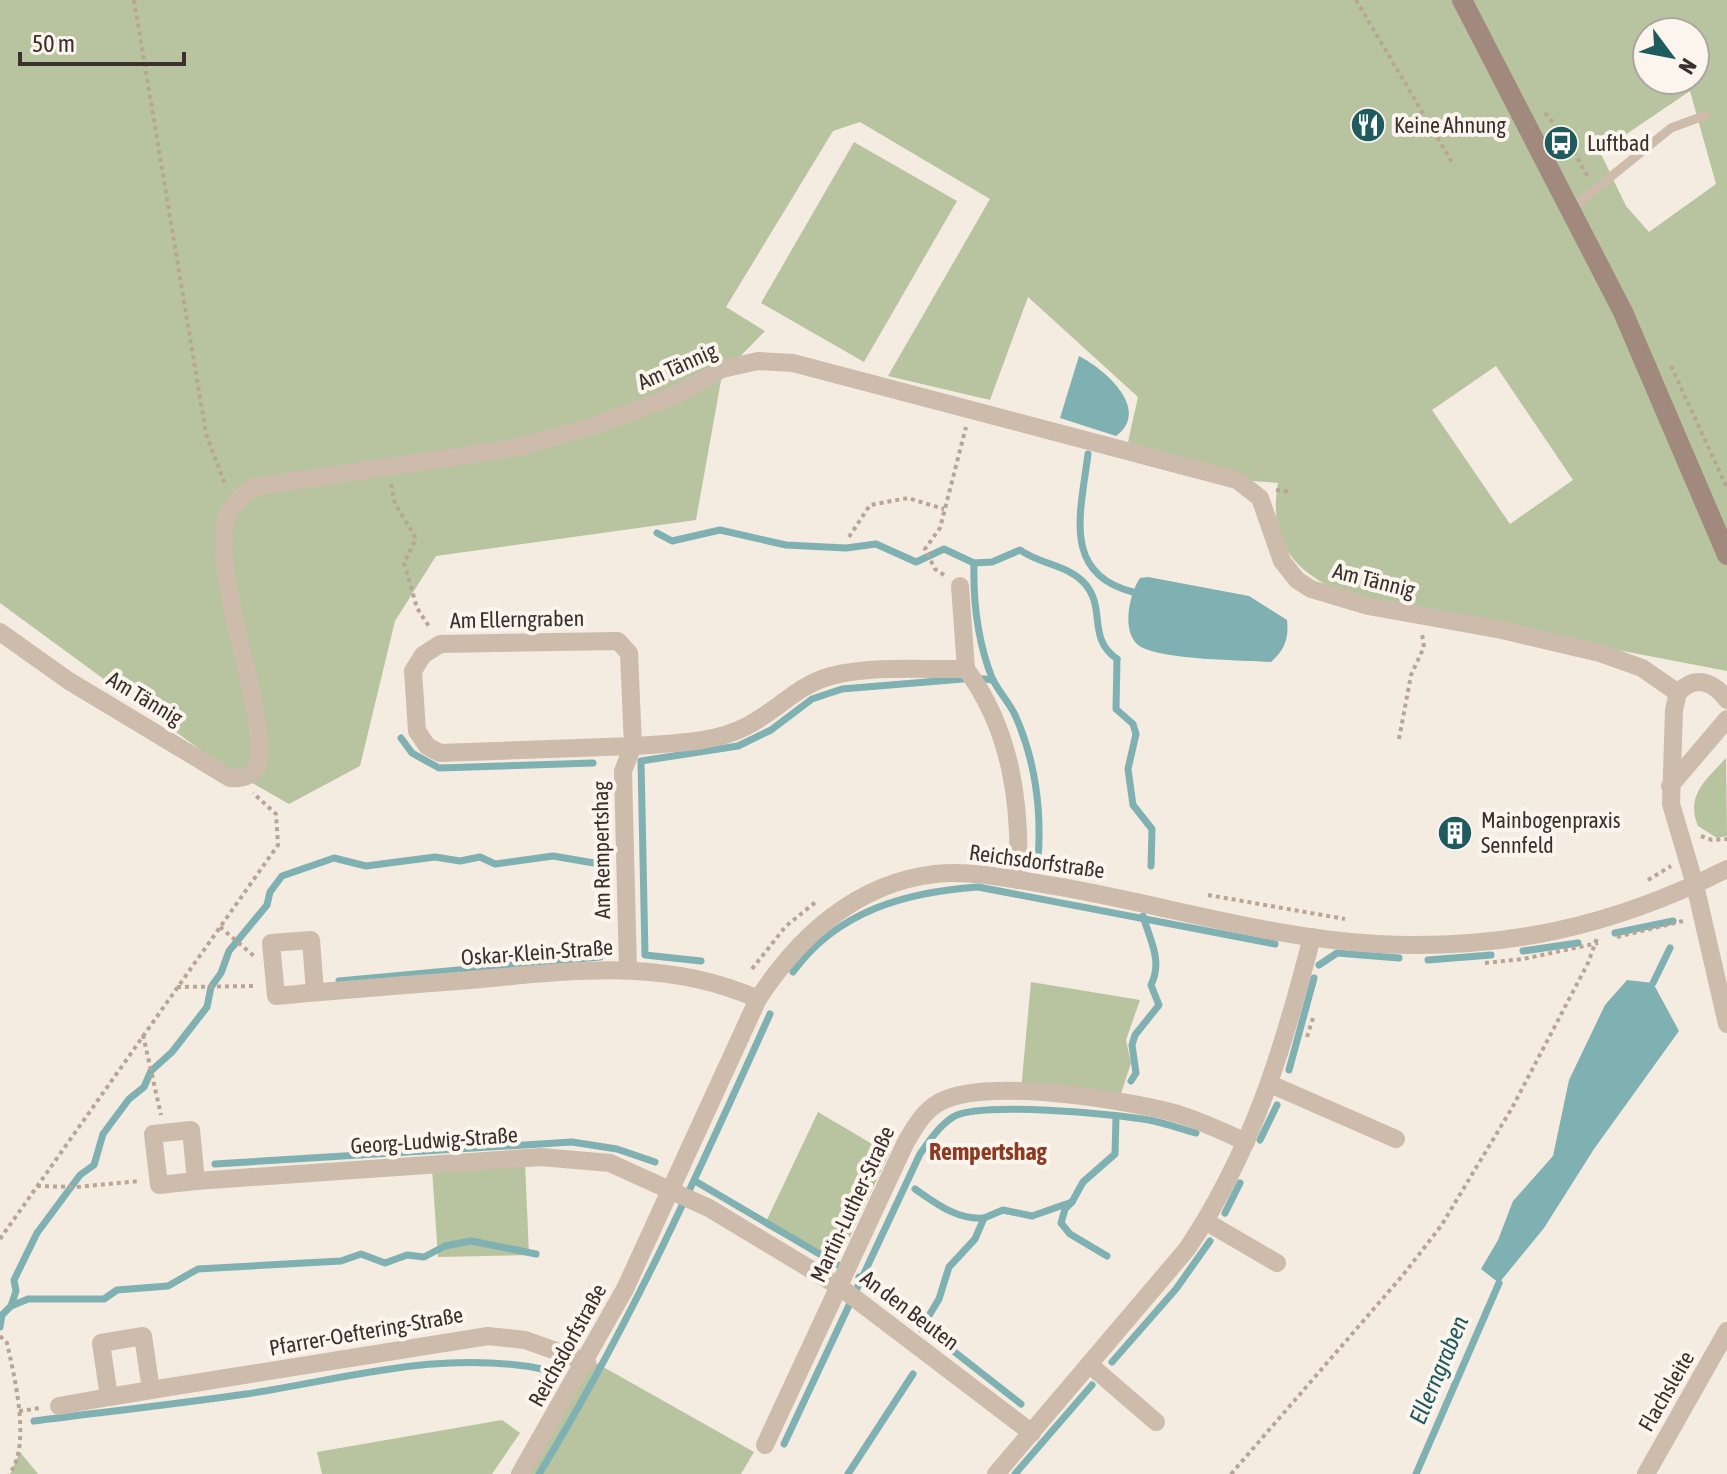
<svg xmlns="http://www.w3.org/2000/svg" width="1727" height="1474" font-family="'Asap Condensed',sans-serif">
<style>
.green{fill:#b8c4a0;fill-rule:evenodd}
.water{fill:#7fb0b2}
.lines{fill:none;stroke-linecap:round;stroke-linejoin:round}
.stream{stroke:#7fb0b2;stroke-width:7}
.path{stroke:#b9a596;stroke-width:4;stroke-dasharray:4 4;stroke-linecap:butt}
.service{stroke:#cdbbac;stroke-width:9}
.minor{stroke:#cdbbac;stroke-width:18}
.secondary{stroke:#a18a7d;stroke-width:20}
.labels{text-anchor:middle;stroke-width:8;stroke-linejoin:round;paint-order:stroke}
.poi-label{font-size:22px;fill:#3b302b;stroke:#fbf5ee;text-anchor:start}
.street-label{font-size:22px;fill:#3b302b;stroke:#fbf5ee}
.neighbourhood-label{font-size:24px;font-weight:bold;fill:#8c3b22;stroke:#fbf5ee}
.water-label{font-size:24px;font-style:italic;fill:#1f5a5e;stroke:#fbf5ee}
</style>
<rect width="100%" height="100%" fill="#f4ebe1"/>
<g class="green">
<path d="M0 0H1727V671L1363 601C1304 579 1266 552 1278 483L1253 481 1128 442 1138 397 1028 297 990 400 888 376 990 199 860 122 833 131 726 307 765 331 722 375 696 520 436 556 395 621 360 766 289 804 221 765 0 603ZM1647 32H1695V80H1647ZM1690 91 1716 184 1649 232 1626 206 1600 152ZM1496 366 1573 480 1510 524 1432 410Z"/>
<path d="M854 142 957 201 864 362 761 303Z"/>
<path d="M1726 758 1727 836 1717 838 1698 826C1685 795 1707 779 1726 758Z"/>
<path d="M1031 982 1140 1000 1126 1040 1131 1063 1118 1103 1021 1090Z"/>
<path d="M818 1112 889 1154 846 1245 833 1256 823 1258 764 1226Z"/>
<path d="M525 1162 529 1255 438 1257 432 1169Z"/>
<path d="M591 1360 754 1452 741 1474H524Z"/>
<path d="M502 1420 520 1433 492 1474H322L317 1452Z"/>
<path d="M20 1452 38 1474H10Z"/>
</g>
<g class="water">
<path d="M1079 356C1106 370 1151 410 1116 436L1060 418Z"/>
<path d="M1148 577 1249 596 1287 620C1289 638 1285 650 1271 662 1241 660 1165 660 1141 647 1120 635 1129 594 1140 578Z"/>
<path d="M1627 980 1653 983 1679 1031 1594 1149 1544 1228 1499 1283 1481 1269 1498 1240 1513 1201 1553 1156 1569 1080 1605 1005Z"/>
</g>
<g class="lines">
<g class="stream">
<path d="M1088 454C1081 511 1061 574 1133 592"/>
<path d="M657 533 672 541 720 530 786 545 846 548 876 544 916 562 944 549 974 563 992 562 1020 550C1041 565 1070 565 1086 585 1106 610 1087 638 1117 659"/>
<path d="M974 563C973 602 978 642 992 678 998 691 1009 702 1015 715 1035 759 1042 810 1038 859"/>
<path d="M1117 659 1116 709 1133 724 1136 734 1128 769 1133 805 1152 829 1151 866"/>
<path d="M401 738 412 753 439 768 593 763"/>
<path d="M1615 933 1673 921"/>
<path d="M1523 951 1578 943"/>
<path d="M1428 960 1491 955"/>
<path d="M701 961 645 955 641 761 738 746 771 730 812 699 842 689 975 678 993 680"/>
<path d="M1319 965 1337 953 1399 958"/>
<path d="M793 972C837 911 906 892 978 887L1275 944"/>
<path d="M339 981 600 957"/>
<path d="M1653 983 1670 948"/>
<path d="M1289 1070 1314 978"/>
<path d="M1131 1081 1136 1073 1132 1045 1135 1035 1159 1005 1151 985C1163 961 1150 940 1143 916"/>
<path d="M1260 1140 1277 1105"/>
<path d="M215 1164 572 1142 617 1149 655 1162"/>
<path d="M695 1181 845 1269"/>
<path d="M915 1189C937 1204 957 1220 984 1218"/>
<path d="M1072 1202 1065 1209 1061 1223 1070 1234 1107 1256"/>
<path d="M1225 1213 1240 1183"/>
<path d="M859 1277 1021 1404"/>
<path d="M11 1306 28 1299H104L117 1290 168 1286 198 1269 341 1261 361 1254 385 1263 407 1255 424 1257 445 1246 471 1241 536 1254"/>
<path d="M0 1327 2 1315 11 1306 16 1291 14 1280 37 1233 80 1175 94 1165 103 1134 129 1099 144 1087 151 1071 172 1052 207 1007 211 987 221 973 229 951 267 905 270 892 282 876 334 858 366 866 435 857 460 861 480 857 495 864 553 856 594 863"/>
<path d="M921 1329 939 1299 949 1267 975 1239 984 1218 1003 1210 1032 1216 1072 1202 1083 1182 1115 1154 1116 1117"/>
<path d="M1112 1362 1176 1289 1210 1241"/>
<path d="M34 1421C105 1412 176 1404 246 1394 346 1379 441 1349 542 1369"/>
<path d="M784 1444 920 1154C929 1141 939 1126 953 1117 980 1101 1114 1114 1149 1120 1165 1123 1181 1129 1196 1133"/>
<path d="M539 1474C629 1327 699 1172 770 1014"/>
<path d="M848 1474 913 1374"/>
<path d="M1015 1474 1092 1385"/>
<path d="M1416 1474 1499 1283"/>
</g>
<g class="path">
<path d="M134 0 206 434 226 487"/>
<path d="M1356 0 1453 164"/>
<path d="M1545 113 1567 139 1589 179"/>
<path d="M1671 366 1727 488"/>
<path d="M391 484 395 504 416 538 404 563 417 608 430 628"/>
<path d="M1276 490 1292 492"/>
<path d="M849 537 870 505 908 498 944 509"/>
<path d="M944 575 935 569 925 549 940 528 966 427"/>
<path d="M1399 739 1411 675 1424 647 1422 634"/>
<path d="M1701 836 1712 840 1727 839"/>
<path d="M1648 880 1671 866"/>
<path d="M1208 895 1345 919"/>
<path d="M220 927 254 956"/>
<path d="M1617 937 1683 921"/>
<path d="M1485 963 1523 959 1598 943"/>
<path d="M752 969 786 926 817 901"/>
<path d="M177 987 256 986"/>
<path d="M143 1035 161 1115"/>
<path d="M1307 1037 1313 1018"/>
<path d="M37 1186 77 1187 140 1181"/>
<path d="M0 1239 278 845 276 814 253 793"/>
<path d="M0 1336 7 1343C14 1375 32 1447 9 1474"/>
<path d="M19 1411 41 1408"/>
<path d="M1231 1474 1403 1275 1441 1226 1512 1108 1588 963 1597 938"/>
</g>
<path class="service" d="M1571 209 1671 128 1706 115"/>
<g class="minor">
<path d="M960 586 966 669"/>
<path d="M0 632 69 681 230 778C242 779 256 776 258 762 262 741 256 716 252 695 242 648 221 577 224 531 225 510 238 499 253 487L515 448 594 426 678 394 722 369 758 361 793 363 1237 480 1260 498 1282 561 1297 580 1311 589 1368 606 1502 630 1600 653 1642 668 1678 693"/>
<path d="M618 641 629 653 633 746 440 753 427 746 417 731 413 671 423 655 440 644Z"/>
<path d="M1727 700C1714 682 1695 674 1678 693L1674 710 1671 804 1695 885 1727 1024"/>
<path d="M1670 786 1727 719"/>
<path d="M628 970 623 771 633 746C671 743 713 744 747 726 777 711 797 685 831 676 874 665 922 670 966 669 1012 731 1021 805 1018 880"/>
<path d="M315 992 311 940 271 943 276 996C340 990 405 985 470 980 570 971 664 957 758 999"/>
<path d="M1270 1084 1396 1139"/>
<path d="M191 1130 196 1181 159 1185 153 1134Z"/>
<path d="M196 1181 541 1157 610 1163 709 1208 840 1287 1032 1433"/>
<path d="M1205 1221 1277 1263"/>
<path d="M143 1336 151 1390 109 1397 101 1343Z"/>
<path d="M1090 1365 1156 1422"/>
<path d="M151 1390 488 1336 525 1340 587 1362"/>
<path d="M59 1406 109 1397"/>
<path d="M765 1445 905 1144C914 1128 923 1111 940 1102 987 1077 1126 1100 1178 1114 1201 1121 1224 1132 1246 1142"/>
<path d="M520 1474 625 1289 758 999C799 936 857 883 935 874 975 870 1016 880 1055 886 1162 904 1268 938 1377 944 1505 950 1612 927 1727 869"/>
<path d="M996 1474 1187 1249C1252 1152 1283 1050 1312 937"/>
<path d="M1646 1474 1727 1331"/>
</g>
<path class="secondary" d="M1462 0 1623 312 1727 555"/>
</g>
<defs>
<g id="restaurant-disc" transform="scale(1.8)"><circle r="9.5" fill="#1f5a5e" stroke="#fbf5ee"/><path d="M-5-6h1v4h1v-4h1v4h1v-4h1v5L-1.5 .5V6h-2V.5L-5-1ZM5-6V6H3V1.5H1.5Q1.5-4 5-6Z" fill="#fff"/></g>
<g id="bus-disc" transform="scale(1.8)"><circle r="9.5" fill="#1f5a5e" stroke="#fbf5ee"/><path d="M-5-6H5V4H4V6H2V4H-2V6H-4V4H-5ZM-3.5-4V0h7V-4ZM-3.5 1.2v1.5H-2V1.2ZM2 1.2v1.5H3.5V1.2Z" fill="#fff"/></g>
<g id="building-disc" transform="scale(1.8)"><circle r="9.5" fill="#1f5a5e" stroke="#fbf5ee"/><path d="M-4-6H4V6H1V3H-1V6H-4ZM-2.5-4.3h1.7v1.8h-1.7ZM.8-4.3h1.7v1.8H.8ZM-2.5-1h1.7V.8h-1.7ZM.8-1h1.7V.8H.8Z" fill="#fff"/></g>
</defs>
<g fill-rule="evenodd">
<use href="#restaurant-disc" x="1368" y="125"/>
<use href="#bus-disc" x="1561" y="143"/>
<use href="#building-disc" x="1455" y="833"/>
</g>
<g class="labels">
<g class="poi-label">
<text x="1394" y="133">Keine Ahnung</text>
<text x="1587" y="151">Luftbad</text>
<text x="1481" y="828">Mainbogenpraxis<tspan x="1481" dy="25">Sennfeld</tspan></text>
</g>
<g class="street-label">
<text transform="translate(677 366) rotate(-24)" y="8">Am Tännig</text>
<text transform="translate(1374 580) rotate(14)" y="8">Am Tännig</text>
<text transform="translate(517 619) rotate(-1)" y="8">Am Ellerngraben</text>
<text transform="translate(145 698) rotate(31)" y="8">Am Tännig</text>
<text transform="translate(601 850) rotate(-91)" y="8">Am Rempertshag</text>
<text transform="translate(1037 861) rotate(8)" y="8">Reichsdorfstraße</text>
<text transform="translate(537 952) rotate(-4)" y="8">Oskar-Klein-Straße</text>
<text transform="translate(434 1140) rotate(-4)" y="8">Georg-Ludwig-Straße</text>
<text transform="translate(852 1204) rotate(-65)" y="8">Martin-Luther-Straße</text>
<text transform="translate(910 1310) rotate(37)" y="8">An den Beuten</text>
<text transform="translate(366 1331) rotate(-10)" y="8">Pfarrer-Oeftering-Straße</text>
<text transform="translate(567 1345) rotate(-61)" y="8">Reichsdorfstraße</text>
<text transform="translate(1666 1391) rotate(-60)" y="8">Flachsleite</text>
</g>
<g class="neighbourhood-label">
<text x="988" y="1160">Rempertshag</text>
</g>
<g class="water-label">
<text transform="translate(1439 1370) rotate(-67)" y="8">Ellerngraben</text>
</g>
</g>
<g transform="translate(1671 56) rotate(122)"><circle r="38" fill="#fbf5ee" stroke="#aea6a0" stroke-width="2"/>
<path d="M0-6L14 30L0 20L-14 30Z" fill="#1f5a5e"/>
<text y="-12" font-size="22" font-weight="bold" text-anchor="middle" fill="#3b302b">N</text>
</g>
<path d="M20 52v12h164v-12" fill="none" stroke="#3b302b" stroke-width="4"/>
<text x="32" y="52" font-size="24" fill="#3b302b" stroke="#fbf5ee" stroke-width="6" paint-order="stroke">50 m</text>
</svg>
